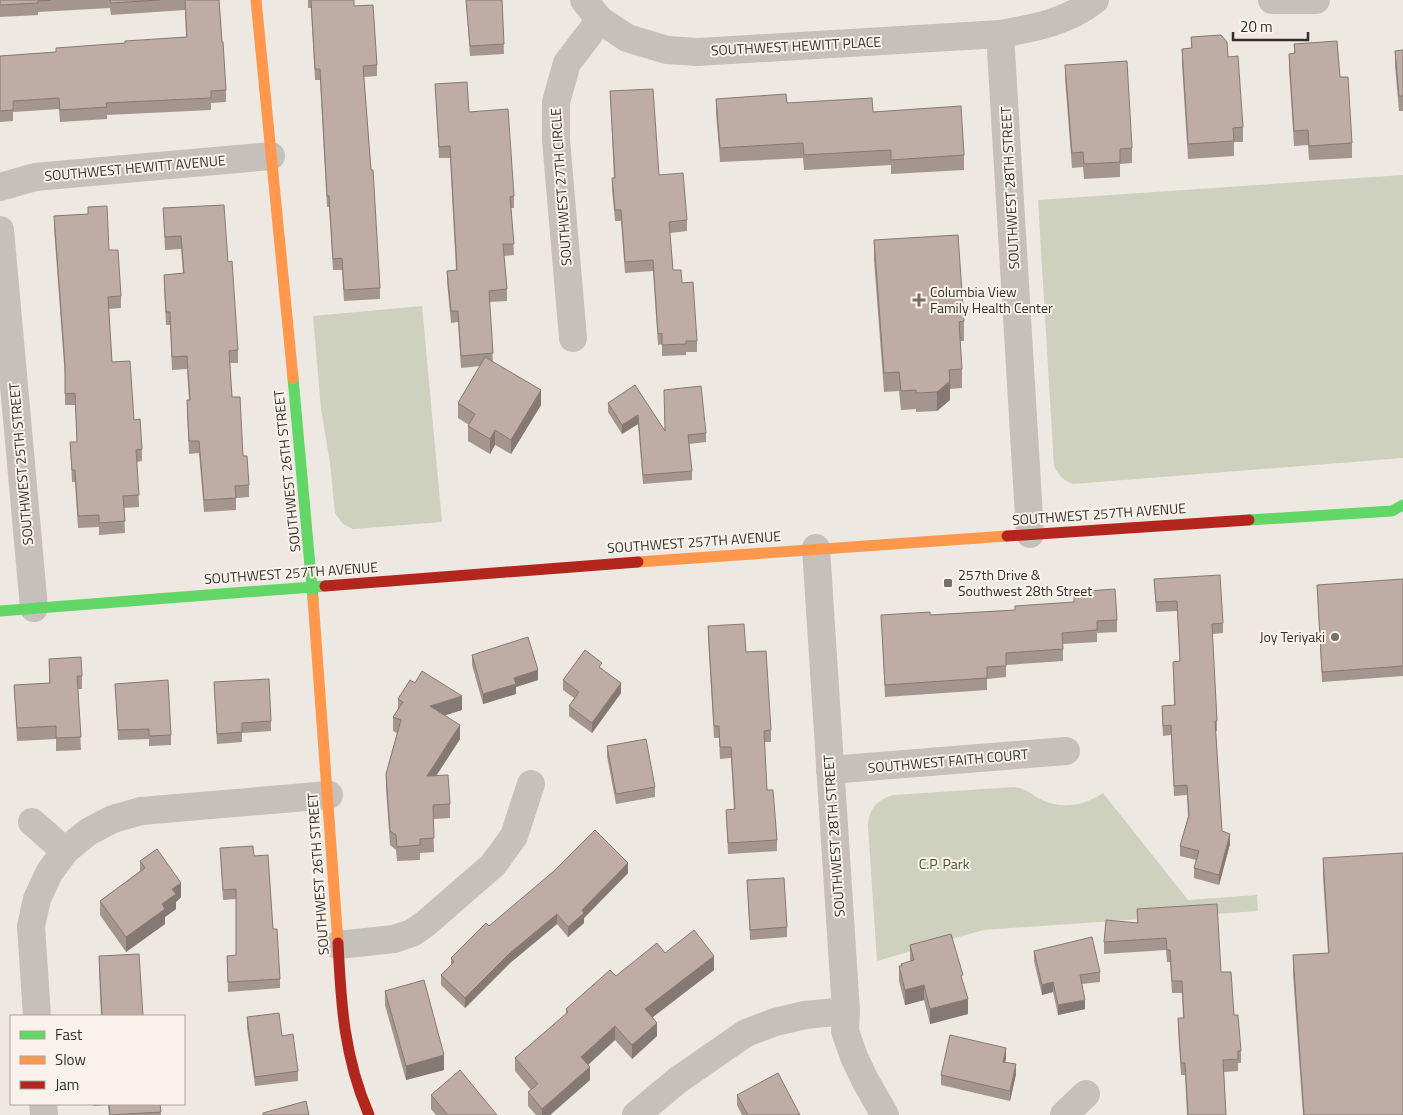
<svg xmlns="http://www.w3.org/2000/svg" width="1403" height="1115" font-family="'Titillium Web',sans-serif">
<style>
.green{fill:#ced1bd}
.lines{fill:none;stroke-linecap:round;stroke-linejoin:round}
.street{stroke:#c6c0bb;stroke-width:28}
.fast{stroke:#63d668;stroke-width:11}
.slow{stroke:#ff974d;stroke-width:11}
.jam{stroke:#b3261e;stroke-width:11}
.wall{fill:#a4958e}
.shaded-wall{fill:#867974}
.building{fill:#bfada5;stroke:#867974}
.poi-dot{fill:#766f6a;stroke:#f9f2ea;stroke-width:2}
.labels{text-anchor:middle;stroke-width:4;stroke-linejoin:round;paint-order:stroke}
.street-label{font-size:14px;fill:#362e2a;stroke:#f9f2ea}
.poi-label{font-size:14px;fill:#362e2a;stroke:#f9f2ea;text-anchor:start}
.park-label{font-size:14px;fill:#46532f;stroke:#f9f2ea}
</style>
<rect width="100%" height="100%" fill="#ede8e2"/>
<g class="green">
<path d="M1403 175V458L1073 484C1063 480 1059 476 1054 466L1038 200Z"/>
<path d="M422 306 442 522 353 529 343 524 335 513 330 463 321 409 313 316Z"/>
<path d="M1014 787C1026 788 1032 795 1042 800 1063 810 1085 805 1103 793L1188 900 1257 895 1258 911 983 930 877 961 868 826C869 808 878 799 894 795Z"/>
</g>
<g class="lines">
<g class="street">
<path d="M584 0 600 20 627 38 667 50 698 52 1000 34C1035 28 1067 22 1095 0"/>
<path d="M1272 0H1316"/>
<path d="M1000 34 1030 534"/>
<path d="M0 187 35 177 271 156"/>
<path d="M0 230 34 608"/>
<path d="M573 338 556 140V102L567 63 600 20"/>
<path d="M816 548 846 1011 845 1031 854 1057 866 1082 885 1115"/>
<path d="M830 770 1066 751"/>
<path d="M32 822 65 851"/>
<path d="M338 945 394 939 412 933 425 924 493 865 514 836 531 784"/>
<path d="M37 1016 31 926 37 899 49 873 65 851 88 832 113 819 141 811 329 795"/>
<path d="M43 1104 44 1115"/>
<path d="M636 1115 678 1080 746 1033 775 1022 805 1015 846 1011"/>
<path d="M1064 1115 1086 1094"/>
</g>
<g class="fast">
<path d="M293 378 313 599"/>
<path d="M1249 520 1392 511 1403 505"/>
<path d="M0 611 325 586"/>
</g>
<g class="slow">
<path d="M256 0 293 378"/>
<path d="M638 562 1007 536"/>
<path d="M313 599 338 943"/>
</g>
<g class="jam">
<path d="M1007 536 1249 520"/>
<path d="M325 586 638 562"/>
<path d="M338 943C341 1005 344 1057 369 1115"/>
</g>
</g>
<g class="wall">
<path d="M0 0H219L222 42 226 90V102L211 103V110L107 115V119L60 122 59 109 13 112V121L0 122V56L56 52 125 43 186 37 185 10 111 15 110 8 38 12V15L0 17Z"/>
<path d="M308 0H354V6L377 65V76L364 77 371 170 380 288V299L344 301 342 270H333L329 207H327L320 80H315L311 8H308Z"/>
<path d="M466 0H502L504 54 470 56Z"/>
<path d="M1191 37 1228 57 1243 127V142H1234V156L1188 159 1182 64V49L1191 48Z"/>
<path d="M1294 44 1340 77 1352 143V158L1309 160 1308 145 1294 146 1289 68V54L1294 53Z"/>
<path d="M1403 50V111H1399L1395 66V51Z"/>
<path d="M1065 65 1132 148V163L1120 164V177L1084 179 1083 167 1072 168 1065 79Z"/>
<path d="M435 84 469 112 514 196V208H511L514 255 504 256 507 289V301L489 302 493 362 541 405 511 454 495 445 490 454 468 441V426L469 425 458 418V403L480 366 461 368 458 322 451 323 447 282V271L456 270 450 158H439Z"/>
<path d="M610 91 659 175 687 220V231L670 233 673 270 682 283 697 341V352H686V355L662 356V344L658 345 653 271 625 273 621 221H615L612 189V178H614Z"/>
<path d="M716 99 787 103 873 112 964 155V170L891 174V165L804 170 803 158 720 162 716 113Z"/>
<path d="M88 207 109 250 121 296V308L109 309 112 362 134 420 142 449V461L137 462 139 507 124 508 125 533 99 535V527L78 528 75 482H72L70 442H77L75 405H65V377L54 228V216L88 214Z"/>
<path d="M163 208 228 262 238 350V363H230L232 397 249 485V497L236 498V510L204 512 199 453 189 454 187 412V400H189L187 369 172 370 170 325H166L164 287V275L183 273 181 249 165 250Z"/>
<path d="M874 240 964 321V341H960L962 369V388L950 389V400L937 411 916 412V409L901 410 899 391 884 392 874 260Z"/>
<path d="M608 403 665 430 706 433V442L689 444 692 471V480L643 484 638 424 622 434 608 412Z"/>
<path d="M1154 579 1223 623V633L1212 634 1217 721V731H1216L1222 831 1230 844 1219 885 1194 878V868L1196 860 1180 856V846L1188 817 1187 795 1174 796 1171 735 1163 736 1162 716V706L1174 705 1173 662 1180 661 1177 611 1156 612Z"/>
<path d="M1403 579V676L1322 682 1317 585Z"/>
<path d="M1074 592 1117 620V632L1097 633V642L1063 644V661L1006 665V677L987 679V690L885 697 881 615H930L1015 610 1074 602Z"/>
<path d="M708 626 746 652 771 730V742H764L767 790 777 840V851L728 854 726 810H734L731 758 720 759 719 738H714L708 638Z"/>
<path d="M472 655 538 680 516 687V694L483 704 472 665Z"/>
<path d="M49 659 82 676V689H78L81 750 56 751V739L17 741 14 685 49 683Z"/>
<path d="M602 668 621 693 592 733 569 716V706L574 698 563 690V680Z"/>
<path d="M214 682 271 721V731L242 733V742L217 744Z"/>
<path d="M115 684 171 735V745L149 746V739L118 740Z"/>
<path d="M398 699 462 710 445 715 460 739 436 776 450 804V818L433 819 434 852 420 853V860L397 861 396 850 390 845 386 788V774L397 733 393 731V717L398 709Z"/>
<path d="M607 746 655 787V797L616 804 607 756Z"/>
<path d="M220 848 254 856 273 929 280 979V988L228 992 227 956 236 955V899L223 900Z"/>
<path d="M1323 858 1403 1115H1303L1293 974V955L1328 953 1323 877Z"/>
<path d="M140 861 181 897 176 902V909L165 917V924L126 952 100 915V901L140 871Z"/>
<path d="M628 873 584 918V923L568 937 557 924 510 963 465 1008 441 985V975L451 965V958L489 926Z"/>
<path d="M747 880 787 927V937L750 940Z"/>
<path d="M1137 909 1221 972 1234 1015 1241 1051V1063H1238V1071L1224 1072 1226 1115H1187L1185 1075H1181L1178 1030V1018H1183L1182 993H1172L1170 962H1167L1166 950 1104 954V942L1137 923Z"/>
<path d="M910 945 963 982 968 1014 930 1024 924 1000 905 1005 899 981V966H901V964L910 961Z"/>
<path d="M1034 951 1100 972V982L1082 984 1085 1009 1058 1015 1053 992 1042 995 1034 961Z"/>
<path d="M665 953 714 970 653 1017 657 1036 632 1059 615 1040 588 1065 590 1080 550 1115H536L528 1106V1092L531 1090 515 1071V1058L566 1014V1009L616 976Z"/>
<path d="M99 956 143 1016H101L99 971Z"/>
<path d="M385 991 444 1070 406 1080 385 1005Z"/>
<path d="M247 1017 282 1036 298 1071V1081L255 1086 247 1027Z"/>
<path d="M1006 1058 1005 1062 1016 1074 1010 1101 941 1085V1075Z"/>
<path d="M431 1095 497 1115H436L431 1109Z"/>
<path d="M737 1095 800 1115H742L737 1105Z"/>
<path d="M93 1104H160L161 1115H109L108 1105 94 1106Z"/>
</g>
<g class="shaded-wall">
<path d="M950 381V400L937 411V392Z"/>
<path d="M541 390V405L511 454V440Z"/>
<path d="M638 415V424L622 434V425Z"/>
<path d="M495 430V445L490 454V439Z"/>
<path d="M538 670V680L516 687V694L483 704V694L514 678Z"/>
<path d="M621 683V693L592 733V723Z"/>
<path d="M462 696V710L430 720V706Z"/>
<path d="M460 725V739L427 790V776Z"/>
<path d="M1230 834V844L1219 885V875Z"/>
<path d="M628 863V873L584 918V923L568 937V927L582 910Z"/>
<path d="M181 883V897L176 902V909L165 917V924L126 952V937L162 904 172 889Z"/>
<path d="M557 914V924L510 963 465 1008V998L510 953Z"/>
<path d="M714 956V970L645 1023V1009Z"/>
<path d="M1053 982V992L1042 995V985Z"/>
<path d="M924 985V1000L905 1005V990Z"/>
<path d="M968 999V1014L930 1024V1009Z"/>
<path d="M1085 1000V1009L1058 1015V1005Z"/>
<path d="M657 1023V1036L632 1059V1045Z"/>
<path d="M615 1026V1040L581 1071V1057Z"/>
<path d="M1006 1048V1058L1003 1072V1062Z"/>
<path d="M444 1055V1070L406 1080V1066Z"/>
<path d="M1016 1064V1074L1010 1101V1091Z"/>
<path d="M590 1067V1080L550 1115H542V1109Z"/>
</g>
<g class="building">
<path d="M0 0H51L38 1V3L0 5Z"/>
<path d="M110 0H160L111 3Z"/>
<path d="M185 0H219L222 42H223L226 90 211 91V98L106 103 107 107 60 110 59 98 13 101V110L0 111V56L56 52V48L125 43V41L187 37Z"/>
<path d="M311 0H354V6L373 5 377 65 363 66 371 170H373L380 288 344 290 342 258 333 259 329 196H327L320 69H315Z"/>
<path d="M466 0H502L504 44 470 46Z"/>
<path d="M1221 35 1227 42 1228 57 1238 56 1243 127 1233 128 1234 141 1188 144 1182 49 1192 48 1191 37Z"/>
<path d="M1337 41 1340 77H1348L1352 143 1309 146 1308 130 1294 131 1289 54 1295 53 1294 44Z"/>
<path d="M1403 50V96H1399L1395 51Z"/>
<path d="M1127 61 1132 148 1120 149V162L1084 164 1083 152 1072 153 1065 65Z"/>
<path d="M467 82 469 112 508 109 514 196 510 197 514 244H503L507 289 489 291 493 353 461 356 458 311H451L447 271 457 270 450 146 439 147 435 84Z"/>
<path d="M653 89 659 175 683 173 687 220 669 222 673 270H681L682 283 693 282 697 341H686V344L662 345V333L658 334 653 260 625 262 621 210H615L612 178H615L610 91Z"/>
<path d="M786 94 787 103 872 98 873 112 961 106 964 155 891 160V150L804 155 803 143 720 148 716 99Z"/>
<path d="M224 205 228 262 232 261 238 350 229 351 232 397H240L243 456H247L249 485 235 486 236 498 204 500 199 441H189L187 400H190L187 356 172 357 170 312H166L164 275 184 273 181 236 165 237 163 208Z"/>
<path d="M107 206 109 250H118L121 296 108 297 112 362 130 361 134 420 140 419 142 449 136 450 139 495 123 496 125 521 99 523V515L78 516 75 470H72L70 442H77L75 393 65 394V365L54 216 88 214V207Z"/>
<path d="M958 235 964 321 959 322 962 369 949 370 950 381 937 392 916 393V390L901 391 899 372 884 373 874 240Z"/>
<path d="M485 357 541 390 511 440 495 430 490 439 468 426 475 414 458 403Z"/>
<path d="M635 385 665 431 664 390 701 386 706 433 688 435 692 471 643 475 638 415 622 425 608 403Z"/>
<path d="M1220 575 1223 623 1212 624 1217 721H1215L1222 831 1230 834 1219 875 1194 868 1199 851 1180 846 1189 815 1187 785 1174 786 1171 725 1163 726 1162 706 1175 705 1173 662 1180 661 1177 601 1156 602 1154 579Z"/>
<path d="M1403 579V666L1322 672 1317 585Z"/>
<path d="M1115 589 1117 620 1097 621V630L1062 633 1063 649 1006 653V666L987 667V678L885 685 881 615 930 612V615L1015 610V606L1074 602V592Z"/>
<path d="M744 624 746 652 766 651 771 730 764 731 767 790H773L777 840 728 843 726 810 735 809 731 747H720L719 726H714L708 626Z"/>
<path d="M528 637 538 670 514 678 516 684 483 694 472 655Z"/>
<path d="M585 650 602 663 599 667 621 683 592 723 569 706 579 692 563 680Z"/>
<path d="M81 657 82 676H77L81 737 56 738V726L17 728 14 685 50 683 49 659Z"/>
<path d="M422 671 462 696 430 706 460 725 427 776 448 775 450 804 433 805 434 838 420 839V845L397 847 396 835 390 831 386 774 401 720 393 717 403 702 398 699 410 680 415 683Z"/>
<path d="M269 679 271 721 242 723V732L217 734 214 682Z"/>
<path d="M168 680 171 735 149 736V729L118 730 115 684Z"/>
<path d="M646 739 655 787 616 794 607 746Z"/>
<path d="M595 830 628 863 582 910 584 913 568 927 557 914 510 953 465 998 441 975 454 962 451 958 486 923 489 926 554 871Z"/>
<path d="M253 846 254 856 268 855 273 929H277L280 979 228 982 227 956 236 955V889L223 890 220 848Z"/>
<path d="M157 849 181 883 172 889 176 894 162 904 165 909 126 937 100 901 145 868 140 861Z"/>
<path d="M1403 853V1115H1304L1293 955 1329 953 1323 858Z"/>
<path d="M784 878 787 927 750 930 747 880Z"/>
<path d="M1217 904 1221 972H1231L1234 1015H1238L1241 1051H1238V1059L1223 1060 1226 1115H1188L1185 1063H1181L1178 1018H1184L1182 981H1172L1170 950H1167L1166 938 1104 942 1106 920 1138 923 1137 909Z"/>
<path d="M694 930 714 956 645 1009 657 1023 632 1045 615 1026 581 1057 590 1067 542 1109 528 1092 538 1084 515 1058 568 1012 566 1009 610 970 616 976 657 943 665 953Z"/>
<path d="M951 934 963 975 961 976 968 999 930 1009 924 985 905 990 899 966H902L901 964 914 960 910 945Z"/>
<path d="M1092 937 1100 972 1080 975 1085 1000 1058 1005 1053 982 1042 985 1034 951Z"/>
<path d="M139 954 143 1016H102L99 956Z"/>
<path d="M424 980 444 1055 406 1066 385 991Z"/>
<path d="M279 1013 282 1036 293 1034 298 1071 255 1077 247 1017Z"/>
<path d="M950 1035 1006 1048 1003 1062 1016 1064 1010 1091 941 1075Z"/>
<path d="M460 1070 497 1115H448L431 1095Z"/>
<path d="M778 1073 800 1115H748L737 1095Z"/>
<path d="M306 1101 309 1115H263V1113Z"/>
<path d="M109 1104H160L161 1112 110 1115Z"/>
</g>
<g class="poi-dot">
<path d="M916.5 292.5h5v5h5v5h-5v5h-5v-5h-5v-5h5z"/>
<rect x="943" y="578" width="10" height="10" rx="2.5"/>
<circle cx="1335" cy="637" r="5"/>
</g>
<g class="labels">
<g class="street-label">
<text transform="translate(796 46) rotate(-3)" y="5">SOUTHWEST HEWITT PLACE</text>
<text transform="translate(135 168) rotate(-5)" y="5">SOUTHWEST HEWITT AVENUE</text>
<text transform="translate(561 187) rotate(-94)" y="5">SOUTHWEST 27TH CIRCLE</text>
<text transform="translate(1010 188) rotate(-93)" y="5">SOUTHWEST 28TH STREET</text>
<text transform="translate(21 464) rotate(-95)" y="5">SOUTHWEST 25TH STREET</text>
<text transform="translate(287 471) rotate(-96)" y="5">SOUTHWEST 26TH STREET</text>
<text transform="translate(1099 514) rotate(-4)" y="5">SOUTHWEST 257TH AVENUE</text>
<text transform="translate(694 542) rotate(-4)" y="5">SOUTHWEST 257TH AVENUE</text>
<text transform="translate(291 573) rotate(-4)" y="5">SOUTHWEST 257TH AVENUE</text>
<text transform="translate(948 761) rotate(-5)" y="5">SOUTHWEST FAITH COURT</text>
<text transform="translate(834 836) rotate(-94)" y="5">SOUTHWEST 28TH STREET</text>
<text transform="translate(318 874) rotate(-94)" y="5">SOUTHWEST 26TH STREET</text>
</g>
<g class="poi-label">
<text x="930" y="297">Columbia View<tspan x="930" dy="16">Family Health Center</tspan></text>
<text x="958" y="580">257th Drive &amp;<tspan x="958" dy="16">Southwest 28th Street</tspan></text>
<text x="1325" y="642" text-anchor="end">Joy Teriyaki</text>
</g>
<g class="park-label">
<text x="944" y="869">C.P. Park</text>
</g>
</g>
<rect x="10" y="1015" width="175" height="90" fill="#f9f2ea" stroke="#aba49d"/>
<rect x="20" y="1031" width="25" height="8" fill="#63d668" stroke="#aba49d"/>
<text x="55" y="1040" font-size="15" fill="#362e2a">Fast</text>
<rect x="20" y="1056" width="25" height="8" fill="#ff974d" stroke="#aba49d"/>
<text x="55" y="1065" font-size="15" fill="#362e2a">Slow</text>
<rect x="20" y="1081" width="25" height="8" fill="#b3261e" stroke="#aba49d"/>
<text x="55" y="1090" font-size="15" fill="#362e2a">Jam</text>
<path d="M1233 32v8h75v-8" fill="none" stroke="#362e2a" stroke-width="2.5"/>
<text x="1240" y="32" font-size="15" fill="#362e2a" stroke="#f9f2ea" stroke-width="4" paint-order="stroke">20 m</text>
</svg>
